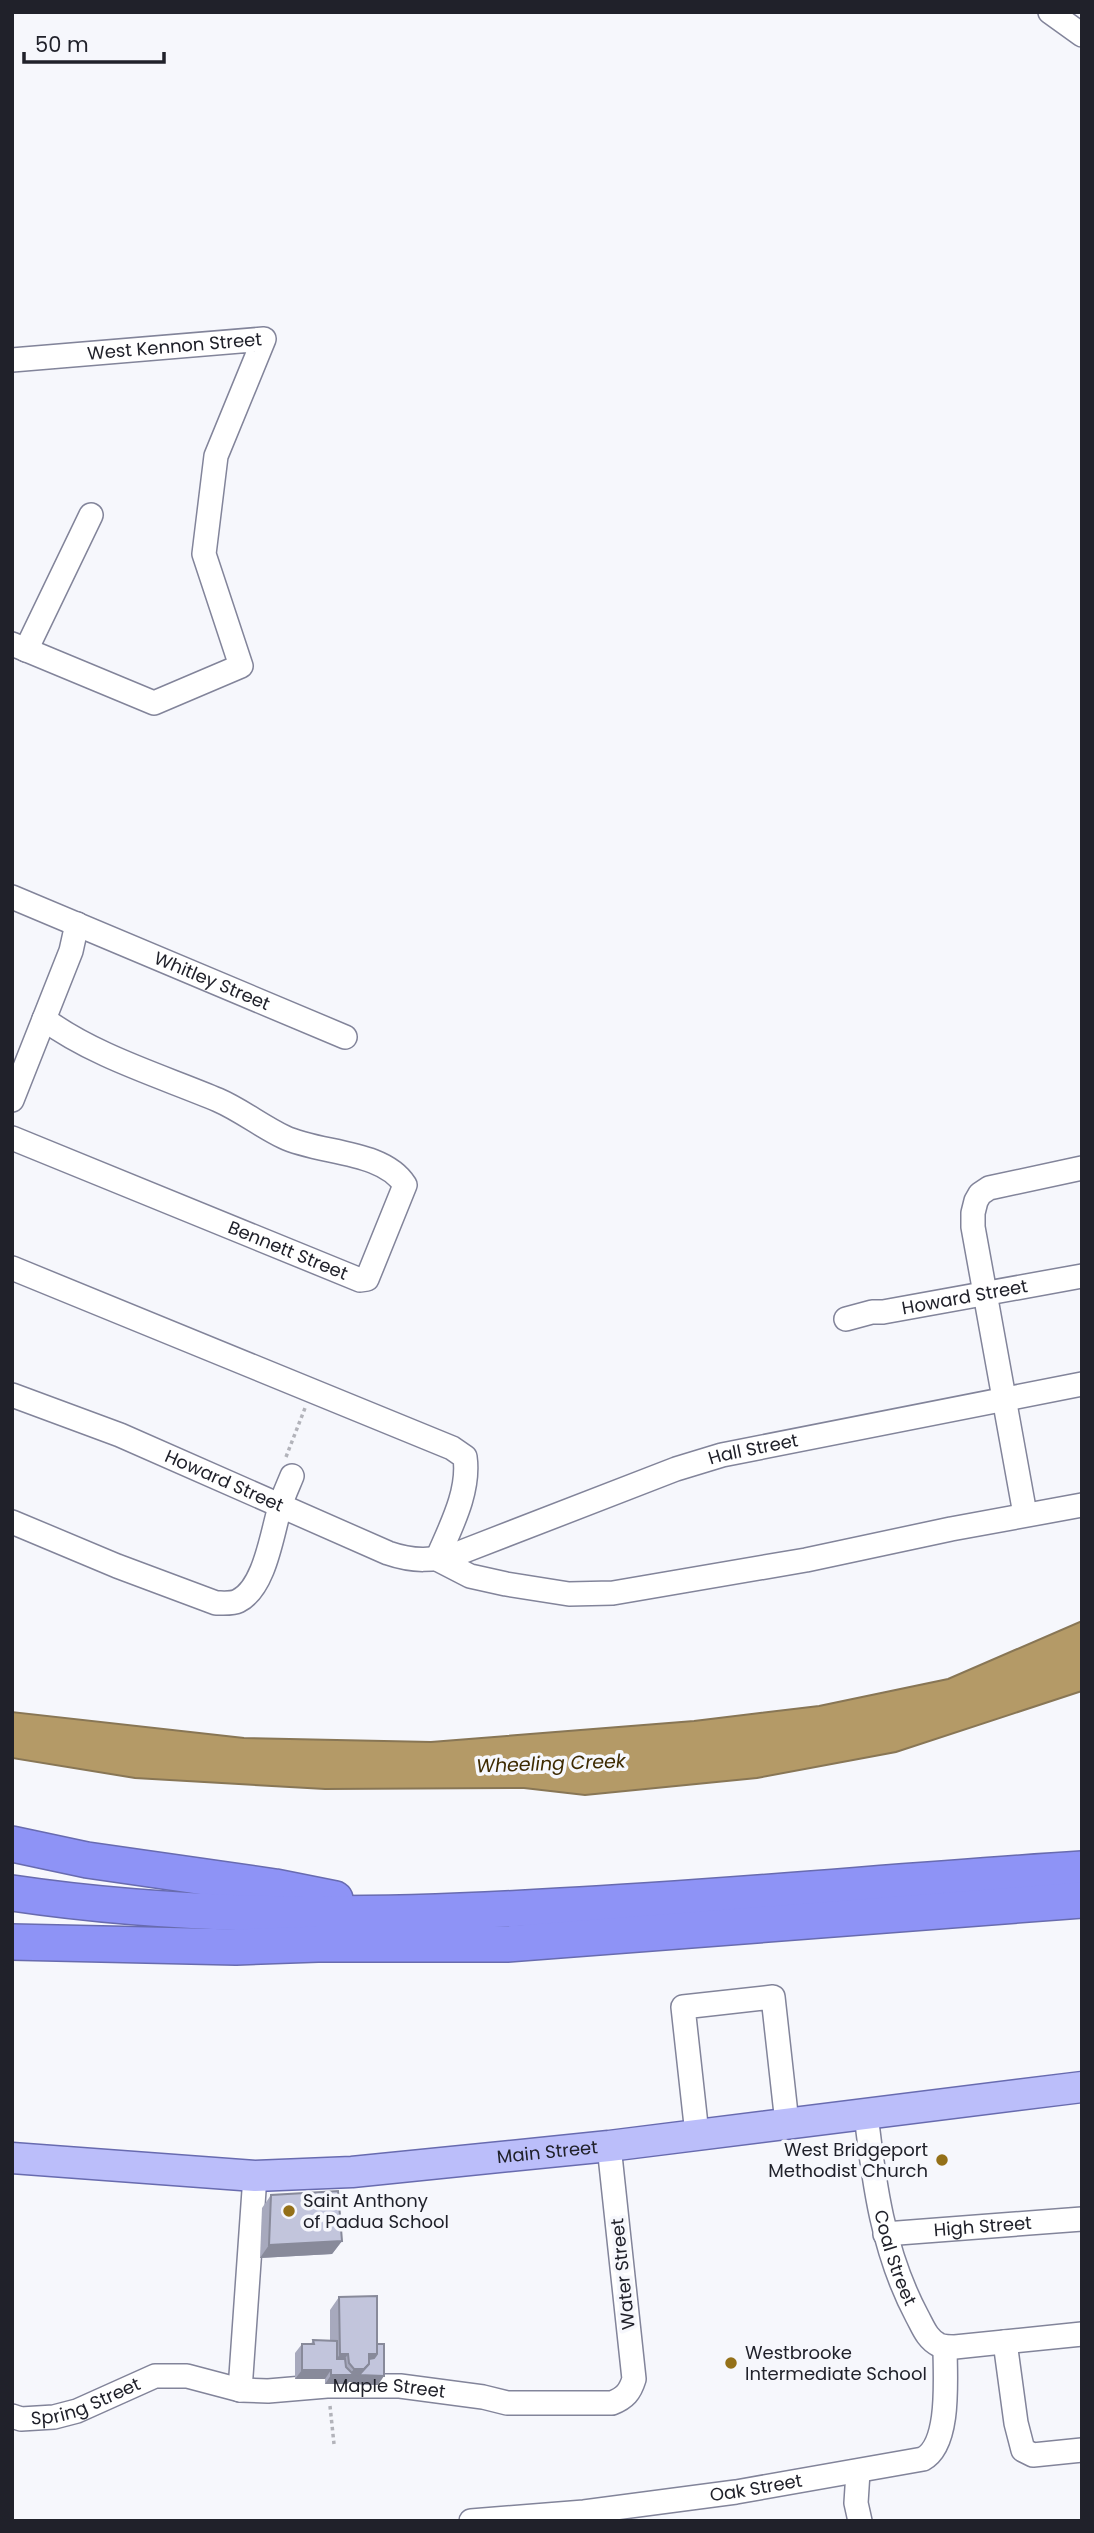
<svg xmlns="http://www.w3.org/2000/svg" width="1094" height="2533" font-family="Poppins,sans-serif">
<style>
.water{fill:#b49a67;stroke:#887655;stroke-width:2}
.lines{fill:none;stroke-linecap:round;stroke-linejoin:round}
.minor-casing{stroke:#82849a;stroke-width:26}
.major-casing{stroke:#686baf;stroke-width:33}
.highway-casing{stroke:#686baf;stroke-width:38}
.path{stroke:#b2b3ba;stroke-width:3.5;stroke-dasharray:3.5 3.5;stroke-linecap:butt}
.minor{stroke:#fff;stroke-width:23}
.major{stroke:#bbbefa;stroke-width:30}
.highway{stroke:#8e93f6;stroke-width:35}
.wall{fill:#a7a9bd}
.shaded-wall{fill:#888a9a}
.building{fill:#c2c5dc;stroke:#888a9a;stroke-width:2}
.poi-dot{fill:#947018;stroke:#f6f7fc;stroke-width:2.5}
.labels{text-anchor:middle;stroke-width:7;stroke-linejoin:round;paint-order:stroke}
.street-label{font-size:18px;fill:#20212a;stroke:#f6f7fc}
.poi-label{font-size:18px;fill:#20212a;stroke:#f6f7fc;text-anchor:start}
.water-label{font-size:19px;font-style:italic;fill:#3d2a00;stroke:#f6f7fc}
</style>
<rect width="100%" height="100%" fill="#f6f7fc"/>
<path class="water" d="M1082 1621V1691L896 1752 757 1778 585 1795 524 1788 325 1789 135 1778 12 1758V1712L244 1738 431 1742 694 1721 819 1706 948 1679Z"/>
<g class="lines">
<g class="minor-casing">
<g id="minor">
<path d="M1050 12 1082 35"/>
<path id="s1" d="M12 360 264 339 216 456 204 554 241 666 154 703 12 644"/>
<path d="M26 650 91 515"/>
<path id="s2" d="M12 897 345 1037"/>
<path d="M12 1100 71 951 77 924"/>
<path id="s3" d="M12 1138 360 1280 367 1279 405 1185C383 1150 319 1154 284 1137 261 1126 241 1110 218 1100 161 1076 94 1056 44 1019"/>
<path d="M12 1268 452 1448 465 1457C470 1492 450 1528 437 1559"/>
<path id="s4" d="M846 1319 872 1312H883L1082 1276"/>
<path id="s5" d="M12 1395 120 1435 388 1553C414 1562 433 1561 459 1553L676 1469 722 1455 1082 1384"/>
<path d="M1025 1514 973 1227V1213L976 1201 980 1194 989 1188 1082 1168"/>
<path d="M12 1522 117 1566 216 1603C223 1603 232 1604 238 1601 265 1588 272 1533 280 1507 283 1496 288 1486 292 1476"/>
<path d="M437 1559 470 1576 506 1584 569 1594 613 1593 806 1560 951 1529 1082 1505"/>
<path id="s6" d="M866 2114C874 2184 883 2252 917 2316 923 2327 927 2339 939 2345 944 2347 950 2347 955 2347L1082 2334"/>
<path d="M697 2134 683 2007 773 1997 787 2123"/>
<path id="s7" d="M885 2234 1082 2219"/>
<path d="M1005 2342 1016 2423 1023 2450 1033 2455 1082 2450"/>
<path d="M240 2390 255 2176"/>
<path id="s8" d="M12 2416 21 2419 54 2417 77 2411 155 2376H187L240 2390 268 2391 327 2386H400L483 2397 507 2403H612C625 2398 630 2392 634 2379L609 2146"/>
<path d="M858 2472 856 2503 860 2521"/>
<path id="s9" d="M471 2521 584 2512 736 2492 923 2459C951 2444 945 2376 945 2347"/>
</g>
</g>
<g class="major-casing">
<g id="major">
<path id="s10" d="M12 2158 255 2176 352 2172 609 2146 1082 2087"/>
</g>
</g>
<g class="highway-casing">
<g id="highway">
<path d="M12 1844 87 1860 275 1887 335 1899"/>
<path d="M12 1893C194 1920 378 1917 561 1906 734 1897 908 1880 1082 1869"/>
<path d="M12 1942 236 1947 318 1944H507L1082 1900"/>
</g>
</g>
<g class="path">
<path d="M286 1457 305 1408"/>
<path d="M330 2406 334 2444"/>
</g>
<use href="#minor" class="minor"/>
<use href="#major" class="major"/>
<use href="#highway" class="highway"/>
</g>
<g class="wall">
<path d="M271 2195 342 2241 332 2254 260 2258 262 2208Z"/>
<path d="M339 2297 378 2385 353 2384 354 2382H349L347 2384H325V2379H295V2353L302 2344H311L313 2340 330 2341V2310Z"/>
</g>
<g class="shaded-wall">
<path d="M342 2241 332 2254 260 2258 269 2245Z"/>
<path d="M340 2354H348L339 2368H331Z"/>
<path d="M369 2354H377L384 2376 378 2385 353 2384 354 2382H349L347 2384H325L331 2375H349L354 2369Z"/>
<path d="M302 2370H331L325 2379H295Z"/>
</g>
<g class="building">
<path d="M338 2191 342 2241 269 2245 271 2195Z"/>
<path d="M377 2296V2354H369V2364L364 2369H354L349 2363 348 2354H340L339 2297Z"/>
<path d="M313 2340 337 2341V2359H345L346 2367 354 2375H331V2370H302V2344H314Z"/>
<path d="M377 2344H384V2376L359 2375 369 2364V2359L374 2358 377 2354Z"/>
</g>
<g class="poi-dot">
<circle cx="942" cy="2160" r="7"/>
<circle cx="289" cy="2211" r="7"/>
<circle cx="731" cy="2363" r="7"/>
</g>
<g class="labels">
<g class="street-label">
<text dy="6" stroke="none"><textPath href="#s1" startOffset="163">West Kennon Street</textPath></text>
<text dy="6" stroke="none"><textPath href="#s2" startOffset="217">Whitley Street</textPath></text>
<text dy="6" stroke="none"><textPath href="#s3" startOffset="298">Bennett Street</textPath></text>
<text dy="6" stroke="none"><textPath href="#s4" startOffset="121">Howard Street</textPath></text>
<text dy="6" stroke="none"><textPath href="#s5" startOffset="793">Hall Street</textPath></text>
<text dy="6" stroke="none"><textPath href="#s5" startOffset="229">Howard Street</textPath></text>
<text dy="6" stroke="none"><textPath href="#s10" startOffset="537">Main Street</textPath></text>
<text dy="6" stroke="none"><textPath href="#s7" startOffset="98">High Street</textPath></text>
<text dy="6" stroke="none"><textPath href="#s6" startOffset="147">Coal Street</textPath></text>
<text transform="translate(623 2274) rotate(-96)" y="6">Water Street</text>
<text dy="6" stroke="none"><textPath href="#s8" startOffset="388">Maple Street</textPath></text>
<text dy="6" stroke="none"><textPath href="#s8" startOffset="77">Spring Street</textPath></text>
<text dy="6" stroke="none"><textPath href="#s9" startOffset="287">Oak Street</textPath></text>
</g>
<g class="poi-label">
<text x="928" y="2156" text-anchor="end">West Bridgeport<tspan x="928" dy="21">Methodist Church</tspan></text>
<text x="303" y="2207">Saint Anthony<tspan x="303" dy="21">of Padua School</tspan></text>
<text x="745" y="2359">Westbrooke<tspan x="745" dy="21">Intermediate School</tspan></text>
</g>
<g class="water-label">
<text transform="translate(551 1763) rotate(-2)" y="7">Wheeling Creek</text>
</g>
</g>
<rect width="1094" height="2533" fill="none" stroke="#20212a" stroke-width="28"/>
<path d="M24 52v10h140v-10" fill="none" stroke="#20212a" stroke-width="3.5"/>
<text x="35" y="52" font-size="21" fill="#20212a" stroke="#f6f7fc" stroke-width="5" paint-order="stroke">50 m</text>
</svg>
